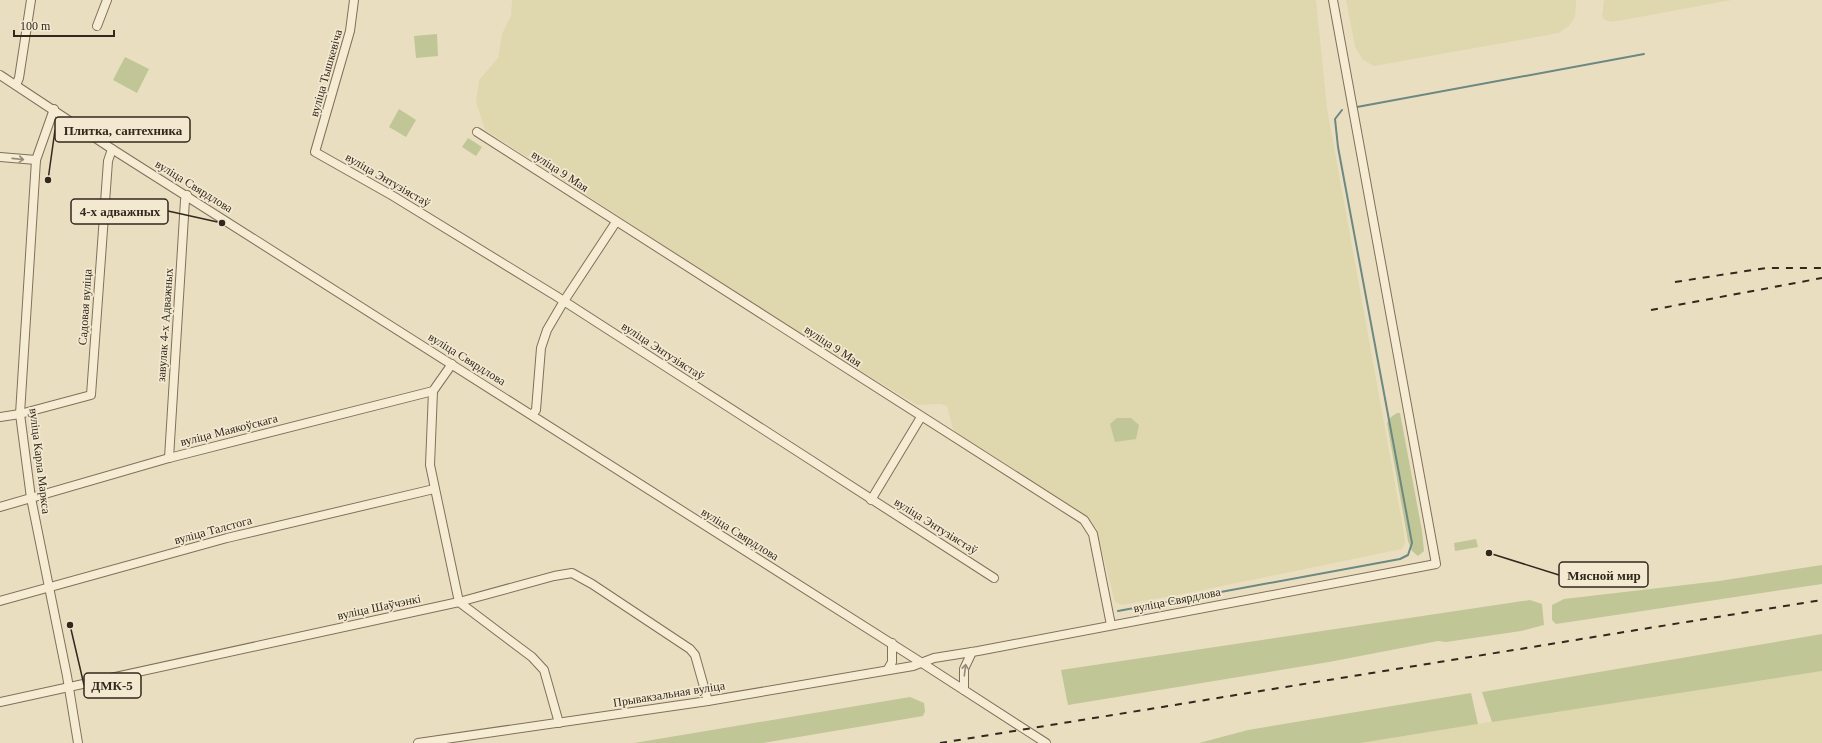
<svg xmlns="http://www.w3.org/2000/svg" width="1822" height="743" font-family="Georgia,serif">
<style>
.farmland{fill:#dfd8af}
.green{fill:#c0c696}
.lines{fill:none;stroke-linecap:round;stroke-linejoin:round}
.stream{stroke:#6b8982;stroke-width:2}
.minor-casing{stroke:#81705a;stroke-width:10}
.minor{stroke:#f5ecd3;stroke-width:8}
.rail{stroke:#32281d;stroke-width:2;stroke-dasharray:7 7;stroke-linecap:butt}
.oneway{stroke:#948a78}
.labels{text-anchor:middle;stroke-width:3.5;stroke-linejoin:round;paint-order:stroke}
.street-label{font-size:12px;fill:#32281d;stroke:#f2e9d0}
.leader{fill:none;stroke:#32281d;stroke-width:1.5}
.callout-dot{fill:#32281d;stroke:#f2e9d0;stroke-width:1.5}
.callout{fill:#f2e9d0;stroke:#32281d;stroke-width:1.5}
.callout-label{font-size:13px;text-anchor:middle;font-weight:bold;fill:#32281d}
</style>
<rect width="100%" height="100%" fill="#eadec1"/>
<g class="farmland">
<path d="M512 0H1316L1327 108 1404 533 1405 543 1402 549 1193 592 1122 605 1115 602 1096 528 1088 518 958 435 953 429 947 406 940 404 917 405 828 351 485 130 476 102 479 80 498 58 502 34 511 16Z"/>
<path d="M1346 0H1576V5L1575 17 1569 26 1559 33 1374 66 1363 60 1355 47Z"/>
<path d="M1604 0H1732L1612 22 1605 20 1602 16Z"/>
<path d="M1822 671V743H1361L1617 701Z"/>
</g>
<g class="green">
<path d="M437 34 438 56 416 58 414 36Z"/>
<path d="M125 57 149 69 137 93 113 80Z"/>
<path d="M399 109 416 120 406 137 389 127Z"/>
<path d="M468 138 482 147 476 156 462 147Z"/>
<path d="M1397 413H1400L1422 531 1424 551 1418 556 1412 551 1408 541 1387 423 1391 417Z"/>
<path d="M1117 418H1131L1139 425 1136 439 1115 442 1110 424Z"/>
<path d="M1476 539 1478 547 1455 551 1454 543Z"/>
<path d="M1822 565V584L1556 624 1552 620V605L1564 599 1719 581Z"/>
<path d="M1530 600 1542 604 1544 625 1521 631 1446 642 1438 641 1329 662 1068 705 1061 670Z"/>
<path d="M1822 634V671L1492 722 1482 692Z"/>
<path d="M1471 693 1478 724 1361 743H1199L1248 730Z"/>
<path d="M910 697 924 703 925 711 923 716 763 743H634Z"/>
</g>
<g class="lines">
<g class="stream">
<path d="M1357 107 1644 54"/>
<path d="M1118 611 1400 559 1408 555 1412 543 1338 147 1335 119 1342 110"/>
</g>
<g class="minor-casing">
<g id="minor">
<path d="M354 0 350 31 315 152 393 196 556 296 994 578"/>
<path d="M97 26 107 0"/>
<path d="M0 75 112 149 922 663 1046 743"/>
<path d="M16 85 19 78 31 0"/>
<path d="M54 109 36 160 20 414 31 498 67 676 78 743"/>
<path d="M477 132 1084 520 1093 534 1111 625"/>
<path d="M0 157 36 160"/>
<path d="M433 391 430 465 459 602 532 657 544 670 559 723"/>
<path d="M532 415 536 410 541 348 547 330 564 301 616 222"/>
<path d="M0 417 20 414 91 395 108 161 112 149"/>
<path d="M169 458 185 200 187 195"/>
<path d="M871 500 921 417"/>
<path d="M0 507 169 458 433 391 452 364"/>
<path d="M0 601 227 538 434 489"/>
<path d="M888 669 892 662V643"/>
<path d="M964 690V669L972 652"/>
<path d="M0 702 459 602 554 576 572 573 592 584 690 649 695 655 708 701"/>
<path d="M418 743 708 701 913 666 934 658 978 651 1436 564 1333 0"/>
</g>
</g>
<use href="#minor" class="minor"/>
<g class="rail">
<path d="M1675 282 1766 268H1822"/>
<path d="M1651 310 1822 278"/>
<path d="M940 743 1822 600"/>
</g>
</g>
<defs><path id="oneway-shaft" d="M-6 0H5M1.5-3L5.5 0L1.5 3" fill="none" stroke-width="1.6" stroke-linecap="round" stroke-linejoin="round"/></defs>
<g class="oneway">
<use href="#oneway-shaft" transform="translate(18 159) rotate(6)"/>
<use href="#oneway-shaft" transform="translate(965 670) rotate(-83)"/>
</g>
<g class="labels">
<g class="street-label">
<text transform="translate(326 73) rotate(-74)" y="4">вуліца Тышкевіча</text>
<text transform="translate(560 171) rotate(33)" y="4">вуліца 9 Мая</text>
<text transform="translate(388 180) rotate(30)" y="4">вуліца Энтузіястаў</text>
<text transform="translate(194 186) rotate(32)" y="4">вуліца Свярдлова</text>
<text transform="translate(85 307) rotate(-86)" y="4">Садовая вуліца</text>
<text transform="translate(165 325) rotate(-86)" y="4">завулак 4-х Адважных</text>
<text transform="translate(833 346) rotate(33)" y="4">вуліца 9 Мая</text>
<text transform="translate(663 351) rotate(33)" y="4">вуліца Энтузіястаў</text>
<text transform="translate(467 359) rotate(32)" y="4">вуліца Свярдлова</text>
<text transform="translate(229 430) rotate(-14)" y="4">вуліца Маякоўскага</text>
<text transform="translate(40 461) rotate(83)" y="4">вуліца Карла Маркса</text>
<text transform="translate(936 526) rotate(32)" y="4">вуліца Энтузіястаў</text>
<text transform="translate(213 530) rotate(-15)" y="4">вуліца Талстога</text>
<text transform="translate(740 534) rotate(32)" y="4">вуліца Свярдлова</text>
<text transform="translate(1177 600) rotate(-11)" y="4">вуліца Свярдлова</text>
<text transform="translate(379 607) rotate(-12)" y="4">вуліца Шаўчэнкі</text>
<text transform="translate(669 694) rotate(-9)" y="4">Прывакзальная вуліца</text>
</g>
</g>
<path class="leader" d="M48 180L55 130M222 223L168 211M1489 553L1559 575M70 625L84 685"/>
<g class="callout-dot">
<circle cx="48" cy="180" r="4"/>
<circle cx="222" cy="223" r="4"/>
<circle cx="1489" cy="553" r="4"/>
<circle cx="70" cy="625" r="4"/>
</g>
<g class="callout">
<rect x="55" y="117" width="135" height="25" rx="4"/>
<rect x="71" y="199" width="97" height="25" rx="4"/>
<rect x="1559" y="562" width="89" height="25" rx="4"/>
<rect x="84" y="673" width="57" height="25" rx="4"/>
</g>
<g class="callout-label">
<text x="123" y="135">Плитка, сантехника</text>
<text x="120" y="216">4-х адважных</text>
<text x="1604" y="580">Мясной мир</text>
<text x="112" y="690">ДМК-5</text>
</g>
<path d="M14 30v6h100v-6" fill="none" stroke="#32281d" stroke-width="2"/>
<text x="20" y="30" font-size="12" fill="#32281d" stroke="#f2e9d0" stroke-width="3" paint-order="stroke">100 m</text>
</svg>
